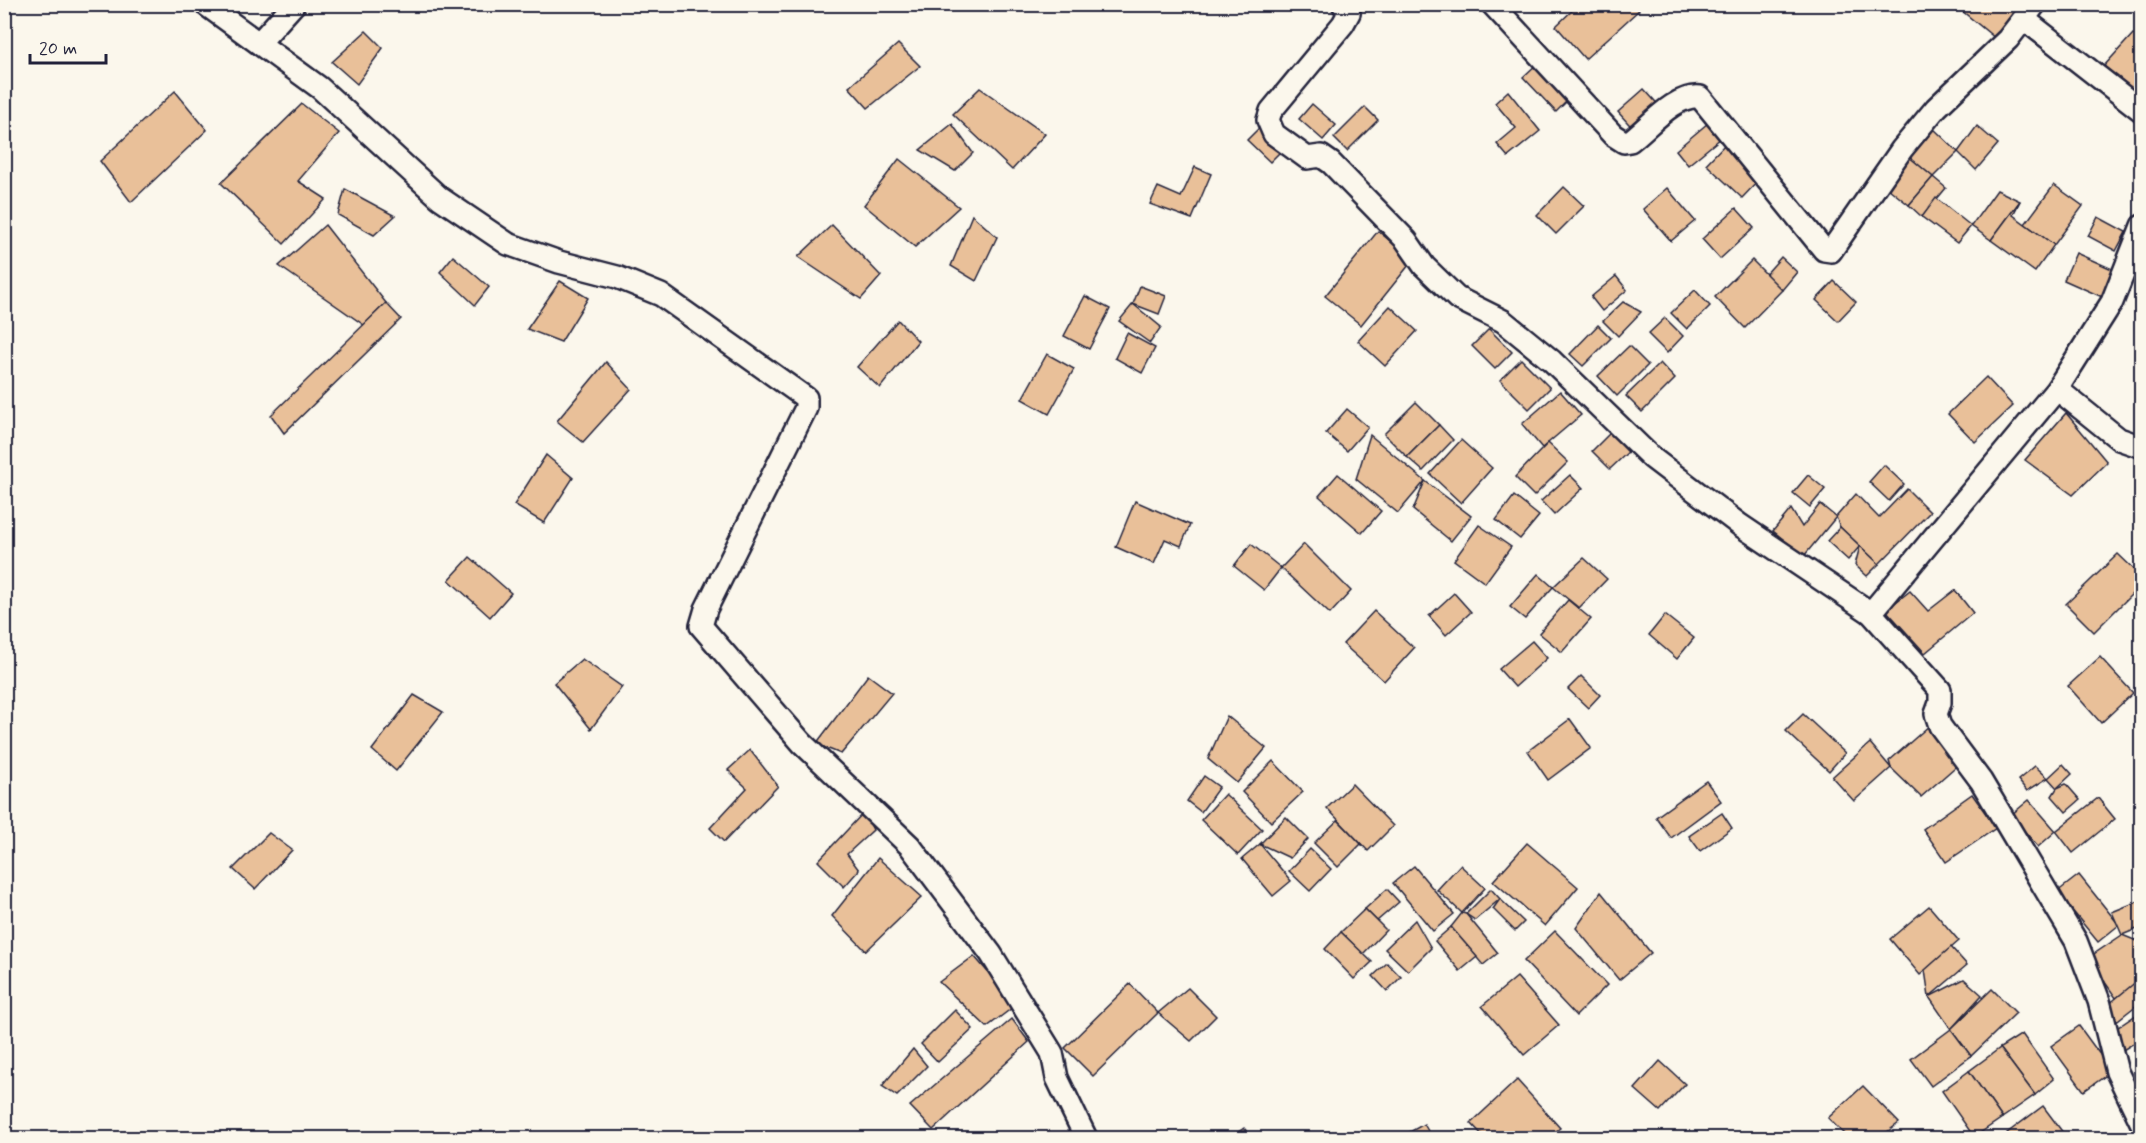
<svg xmlns="http://www.w3.org/2000/svg" width="2146" height="1143" font-family="Mynerve,sans-serif">
<style>
.building{fill:#e9c099;stroke:#22223b;stroke-width:1.5}
.lines{fill:none;stroke-linecap:round;stroke-linejoin:round}
.minor-casing{stroke:#22223b;stroke-width:26}
.minor{stroke:#fbf7ec;stroke-width:21}
</style>
<rect width="100%" height="100%" fill="#fbf7ec"/>
<filter id="ink" filterUnits="userSpaceOnUse"><feTurbulence type="fractalNoise" baseFrequency=".0167" numOctaves="2"/><feDisplacementMap in="SourceGraphic" scale="12" xChannelSelector="R" yChannelSelector="G"/><feConvolveMatrix kernelMatrix="1 2 1 2 8 2 1 2 1" color-interpolation-filters="sRGB"/></filter>
<g filter="url(#ink)">
<g class="building">
<path d="M1579 4H1634L1639 10 1585 59 1556 26Z"/>
<path d="M1965 4H2033L2001 43 1961 10Z"/>
<path d="M366 31 383 48 357 84 332 62Z"/>
<path d="M2133 34 2142 41V98L2104 66Z"/>
<path d="M898 44 920 66 868 108 849 87Z"/>
<path d="M1538 63 1570 98 1556 112 1523 77Z"/>
<path d="M980 88 1045 134 1012 170 953 114Z"/>
<path d="M1644 89 1663 110 1637 133 1618 112Z"/>
<path d="M175 91 207 130 131 202 100 161Z"/>
<path d="M1508 91 1540 131 1508 157 1497 144 1516 128 1495 103Z"/>
<path d="M302 104 339 133 298 181 326 199 284 244 221 183Z"/>
<path d="M1312 104 1336 125 1323 140 1299 119Z"/>
<path d="M1365 107 1378 120 1347 151 1334 138Z"/>
<path d="M1708 123 1721 138 1688 165 1676 150Z"/>
<path d="M952 124 973 153 955 171 920 150Z"/>
<path d="M1977 126 1998 144 1976 170 1958 152Z"/>
<path d="M1259 128 1282 150 1270 162 1247 140Z"/>
<path d="M1933 128 1958 152 1933 177 1908 156Z"/>
<path d="M1727 142 1763 176 1742 198 1706 164Z"/>
<path d="M1908 156 1933 177 1909 205 1884 185Z"/>
<path d="M899 159 959 207 915 247 864 205Z"/>
<path d="M1195 167 1211 174 1192 219 1150 204 1158 187 1181 197Z"/>
<path d="M1933 177 1946 188 1922 217 1909 205Z"/>
<path d="M2054 185 2083 206 2054 245 2025 224Z"/>
<path d="M1564 187 1584 206 1556 234 1537 215Z"/>
<path d="M1667 188 1695 221 1671 241 1643 209Z"/>
<path d="M345 189 395 216 374 235 338 215Z"/>
<path d="M1997 190 2020 201 1991 240 1971 226Z"/>
<path d="M1936 198 1971 226 1957 243 1922 217Z"/>
<path d="M2020 201 2013 215 2054 245 2035 272 1991 240Z"/>
<path d="M1736 208 1754 228 1720 259 1702 239Z"/>
<path d="M972 215 997 237 976 281 951 266Z"/>
<path d="M2098 217 2126 232 2116 251 2088 236Z"/>
<path d="M325 225 386 303 364 325 279 266Z"/>
<path d="M832 225 881 276 861 299 798 257Z"/>
<path d="M1378 231 1413 260 1361 325 1325 296Z"/>
<path d="M2076 253 2121 273 2109 300 2064 280Z"/>
<path d="M453 256 489 287 475 305 440 272Z"/>
<path d="M1781 257 1797 272 1782 290 1765 275Z"/>
<path d="M1752 260 1782 290 1745 328 1715 297Z"/>
<path d="M1616 276 1627 290 1602 311 1591 297Z"/>
<path d="M560 281 588 298 561 342 527 329Z"/>
<path d="M1834 281 1856 302 1838 321 1816 300Z"/>
<path d="M1140 286 1166 296 1159 314 1133 304Z"/>
<path d="M1695 290 1710 306 1687 329 1671 313Z"/>
<path d="M1085 296 1110 309 1089 349 1064 336Z"/>
<path d="M1623 302 1641 312 1618 336 1603 321Z"/>
<path d="M386 303 401 319 284 433 271 415Z"/>
<path d="M1133 304 1161 327 1150 343 1119 321Z"/>
<path d="M1390 306 1417 331 1385 366 1358 341Z"/>
<path d="M1665 318 1683 336 1667 353 1648 334Z"/>
<path d="M898 320 918 341 880 388 857 367Z"/>
<path d="M1598 325 1611 338 1583 366 1570 354Z"/>
<path d="M1489 329 1512 352 1495 369 1472 346Z"/>
<path d="M1127 333 1155 348 1142 373 1115 358Z"/>
<path d="M1629 346 1648 365 1617 396 1598 376Z"/>
<path d="M1047 354 1074 369 1049 414 1022 399Z"/>
<path d="M1521 359 1550 388 1529 409 1500 380Z"/>
<path d="M606 362 631 389 583 442 557 421Z"/>
<path d="M1660 363 1675 379 1642 412 1626 396Z"/>
<path d="M1986 377 2013 406 1975 442 1948 414Z"/>
<path d="M1560 391 1581 415 1542 448 1522 424Z"/>
<path d="M1416 402 1439 425 1407 457 1384 434Z"/>
<path d="M1347 409 1368 427 1347 451 1326 433Z"/>
<path d="M2066 413 2107 462 2073 495 2025 460Z"/>
<path d="M1439 425 1453 440 1423 471 1407 457Z"/>
<path d="M1610 433 1628 452 1610 469 1592 451Z"/>
<path d="M1370 435 1425 481 1398 513 1356 479Z"/>
<path d="M1461 440 1492 468 1461 503 1430 474Z"/>
<path d="M1548 443 1568 462 1534 496 1515 477Z"/>
<path d="M546 455 573 478 544 523 514 505Z"/>
<path d="M1884 465 1904 484 1889 501 1869 482Z"/>
<path d="M1338 474 1381 511 1362 533 1319 496Z"/>
<path d="M1570 475 1583 488 1554 515 1541 501Z"/>
<path d="M1808 475 1825 489 1810 507 1793 493Z"/>
<path d="M1425 481 1471 516 1451 541 1413 510Z"/>
<path d="M1907 489 1930 512 1879 564 1840 527 1836 517 1856 494 1879 518Z"/>
<path d="M1514 496 1539 516 1520 539 1496 520Z"/>
<path d="M1135 501 1190 525 1181 546 1165 539 1154 564 1116 547Z"/>
<path d="M1820 504 1836 517 1804 556 1773 531 1791 509 1802 527Z"/>
<path d="M1479 525 1511 547 1485 583 1454 560Z"/>
<path d="M1840 527 1860 546 1848 560 1827 541Z"/>
<path d="M1251 544 1281 568 1264 590 1234 566Z"/>
<path d="M1304 544 1351 591 1330 614 1281 568Z"/>
<path d="M1860 546 1879 564 1867 576 1855 565Z"/>
<path d="M2118 554 2142 577V584L2094 632 2066 604Z"/>
<path d="M470 557 511 593 490 617 449 580Z"/>
<path d="M1584 558 1607 579 1579 608 1553 587Z"/>
<path d="M1538 574 1553 587 1525 619 1510 607Z"/>
<path d="M1955 590 1973 613 1925 653 1886 610 1910 591 1928 611Z"/>
<path d="M1454 593 1471 612 1446 635 1429 616Z"/>
<path d="M1568 600 1591 619 1562 652 1539 633Z"/>
<path d="M1374 611 1414 648 1384 681 1343 644Z"/>
<path d="M1665 615 1694 638 1677 659 1649 635Z"/>
<path d="M1532 641 1547 658 1515 687 1499 669Z"/>
<path d="M2100 657 2133 693 2101 723 2068 686Z"/>
<path d="M582 659 622 687 591 729 554 683Z"/>
<path d="M868 675 892 693 841 754 816 744Z"/>
<path d="M1581 676 1600 695 1588 708 1568 689Z"/>
<path d="M414 695 443 712 396 771 372 750Z"/>
<path d="M1803 714 1845 753 1829 771 1786 731Z"/>
<path d="M1227 716 1266 748 1237 783 1208 759Z"/>
<path d="M1570 719 1591 748 1548 780 1528 751Z"/>
<path d="M1930 725 1962 761 1921 797 1891 768 1889 761Z"/>
<path d="M1870 743 1891 768 1854 801 1832 777Z"/>
<path d="M750 750 778 786 724 842 710 828 747 788 728 770Z"/>
<path d="M1273 761 1303 792 1271 822 1242 792Z"/>
<path d="M2063 764 2072 774 2057 788 2048 778Z"/>
<path d="M2035 766 2048 778 2027 791 2018 780Z"/>
<path d="M1204 776 1219 787 1201 812 1187 801Z"/>
<path d="M1706 781 1721 801 1671 838 1656 817Z"/>
<path d="M1352 784 1393 826 1368 851 1327 808Z"/>
<path d="M2066 784 2080 800 2066 812 2052 796 2057 788Z"/>
<path d="M1225 794 1262 829 1238 855 1201 820Z"/>
<path d="M1972 794 1996 828 1946 862 1923 829Z"/>
<path d="M2098 798 2115 819 2073 853 2056 831Z"/>
<path d="M2029 800 2056 831 2038 847 2011 815Z"/>
<path d="M864 812 873 830 847 854 859 870 844 887 818 861Z"/>
<path d="M1722 813 1732 828 1700 851 1689 836Z"/>
<path d="M1286 817 1308 839 1290 858 1260 844Z"/>
<path d="M1338 820 1361 844 1338 867 1314 843Z"/>
<path d="M269 833 292 850 255 889 233 869Z"/>
<path d="M1527 843 1578 887 1545 926 1493 881Z"/>
<path d="M1260 844 1291 881 1273 896 1242 859Z"/>
<path d="M1310 849 1331 869 1310 891 1289 871Z"/>
<path d="M878 858 922 897 866 951 832 916Z"/>
<path d="M1460 865 1485 888 1462 913 1437 890Z"/>
<path d="M1414 866 1454 914 1433 931 1393 883Z"/>
<path d="M2079 875 2119 925 2098 942 2057 892Z"/>
<path d="M1387 889 1399 902 1377 921 1365 909Z"/>
<path d="M1491 889 1500 899 1475 920 1466 914Z"/>
<path d="M1601 892 1651 953 1619 980 1576 928Z"/>
<path d="M1500 899 1524 922 1515 931 1493 909Z"/>
<path d="M2139 901 2142 908V927L2122 935 2112 912Z"/>
<path d="M1929 906 1959 941 1920 975 1890 939Z"/>
<path d="M1365 909 1386 930 1363 954 1341 932Z"/>
<path d="M1462 913 1466 914 1498 953 1483 965 1451 927Z"/>
<path d="M1415 920 1431 948 1408 971 1385 949Z"/>
<path d="M1451 927 1477 957 1460 971 1435 941Z"/>
<path d="M1555 931 1607 985 1576 1016 1524 961Z"/>
<path d="M1341 932 1372 962 1354 979 1325 949Z"/>
<path d="M2122 935 2142 943V979L2116 998 2088 958Z"/>
<path d="M1951 947 1967 965 1929 997 1925 970Z"/>
<path d="M974 956 1016 1005 987 1027 939 982Z"/>
<path d="M1387 963 1401 977 1387 991 1373 976Z"/>
<path d="M1517 977 1559 1025 1524 1055 1482 1006Z"/>
<path d="M1964 979 1982 995 1951 1029 1929 997Z"/>
<path d="M2137 981 2142 986V1001L2114 1023 2103 1009Z"/>
<path d="M1130 984 1158 1013 1093 1076 1065 1048Z"/>
<path d="M1188 988 1216 1016 1191 1041 1158 1013Z"/>
<path d="M1992 989 2016 1013 1971 1056 1951 1029Z"/>
<path d="M955 1010 973 1029 938 1062 921 1044Z"/>
<path d="M2142 1011V1038L2123 1050 2111 1032Z"/>
<path d="M1012 1019 1029 1042 933 1130 910 1106Z"/>
<path d="M2079 1026 2112 1071 2084 1091 2051 1046Z"/>
<path d="M1951 1029 1971 1056 1931 1086 1911 1059Z"/>
<path d="M2022 1034 2054 1079 2035 1095 2000 1048Z"/>
<path d="M2000 1048 2035 1095 2002 1118 1969 1071Z"/>
<path d="M913 1049 927 1066 897 1096 882 1086Z"/>
<path d="M1660 1061 1685 1084 1660 1111 1635 1089Z"/>
<path d="M1969 1071 2002 1118 1974 1137 1942 1091Z"/>
<path d="M1517 1080 1560 1128 1548 1138H1485L1471 1123Z"/>
<path d="M1863 1086 1899 1123 1879 1138H1848L1828 1118Z"/>
<path d="M2043 1106 2067 1138H2012L2007 1133Z"/>
<path d="M1424 1124 1432 1138H1399Z"/>
<path d="M1244 1128 1252 1138H1230Z"/>
</g>
<g class="lines">
<g class="minor-casing">
<g id="minor">
<path d="M205 4 320 88 440 198 508 244 559 262 617 277 661 295 806 398V408L706 609 701 626 802 743 910 846 991 954 1052 1053 1057 1078 1086 1138"/>
<path d="M1343 4 1349 13 1343 24 1271 111 1268 120 1274 134 1307 158 1321 156 1331 163 1406 240 1424 266 1457 298 1503 321 1552 361 1652 458 1740 525 1871 613 1940 690V703L1936 714 1940 726 1981 781 2076 941 2099 1001 2117 1072 2142 1124"/>
<path d="M1492 4 1613 135 1624 142 1630 141C1649 127 1675 94 1700 97L1824 250 1831 251 1902 149 1936 108 2008 39 2035 4"/>
<path d="M2024 19 2142 111"/>
<path d="M259 43 294 4"/>
<path d="M2057 389 2119 439 2142 447"/>
<path d="M1871 613 2057 389 2112 302 2142 226"/>
</g>
</g>
<use href="#minor" class="minor"/>
</g>
</g>
<rect width="2146" height="1143" fill="none" stroke="#fbf7ec" stroke-width="24"/>
<rect x="12" y="12" width="2122" height="1119" fill="none" stroke="#22223b" stroke-width="2" filter="url(#ink)"/>
<path d="M30 54v9h76v-9" fill="none" stroke="#22223b" stroke-width="3"/>
<text x="39" y="54" font-size="18" fill="#22223b" stroke="#fbf7ec" stroke-width="4.5" paint-order="stroke">20 m</text>
</svg>
